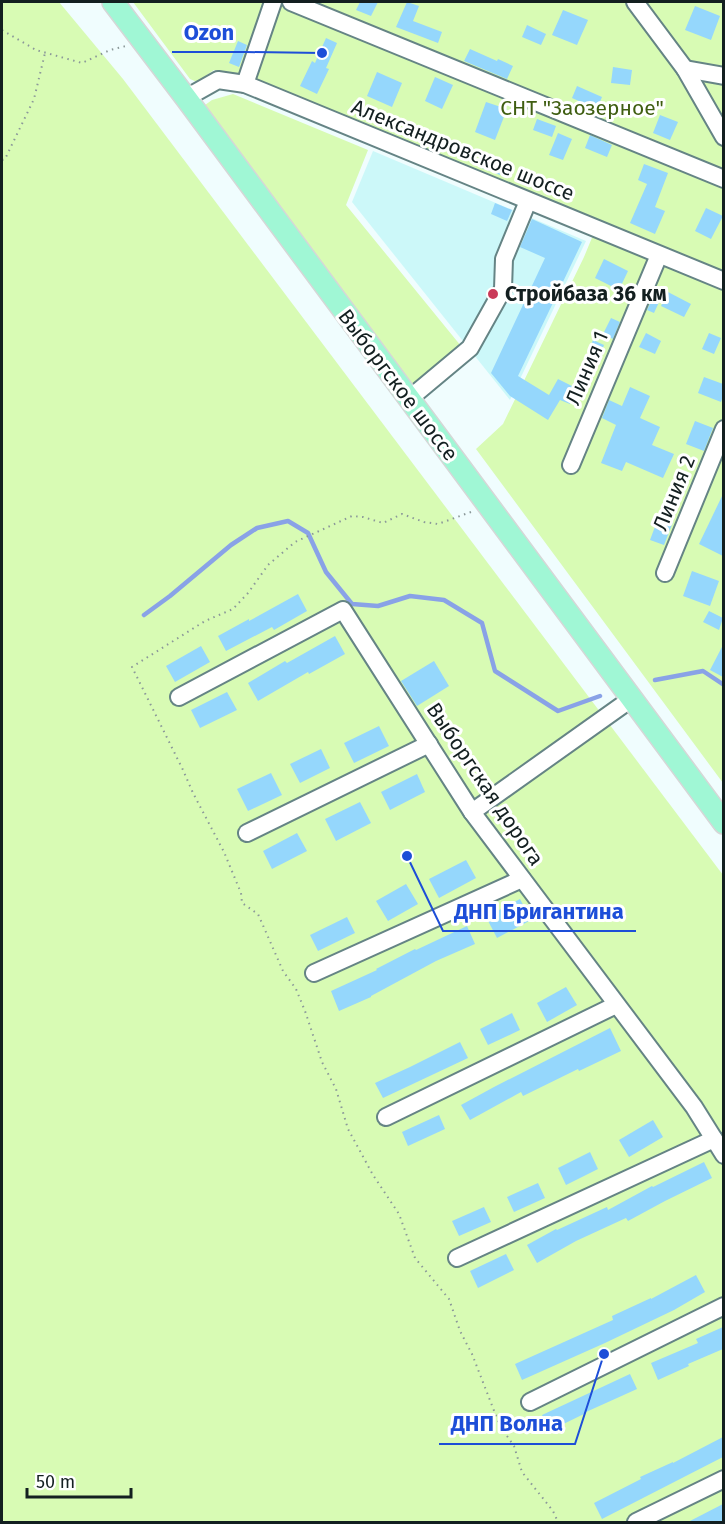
<svg xmlns="http://www.w3.org/2000/svg" width="725" height="1524" font-family="'Fira Sans',sans-serif">
<style>
.built{fill:#ccf8f9}
.green{fill:#d8fbb4}
.lines{fill:none;stroke-linecap:round;stroke-linejoin:round}
.stream{stroke:#89a2e7;stroke-width:4.5}
.building{fill:#95d7fc}
.minor-casing{stroke:#658485;stroke-width:20}
.major-casing{stroke:#d5d7d7;stroke-width:24}
.path{stroke:#8b9899;stroke-width:2;stroke-dasharray:1.5 4.5;stroke-linecap:butt}
.minor{stroke:#fff;stroke-width:16}
.major{stroke:#a0f7d5;stroke-width:21}
.poi-dot{fill:#ca3a59;stroke:#fff;stroke-width:2}
.labels{text-anchor:middle;stroke-width:6;stroke-linejoin:round;paint-order:stroke}
.park-label{font-size:21px;fill:#3f5e11;stroke:#fff}
.street-label{font-size:21px;fill:#131f20;stroke:#fff}
.poi-label{font-size:21px;font-weight:bold;fill:#131f20;stroke:#fff;text-anchor:start}
.leader{fill:none;stroke:#1d4ed8;stroke-width:2}
.callout-dot{fill:#1d4ed8;stroke:#fff;stroke-width:2}
.callout-label{font-size:22px;text-anchor:middle;font-weight:bold;fill:#1d4ed8;stroke:#fff;stroke-width:6;stroke-linejoin:round;paint-order:stroke}
</style>
<rect width="100%" height="100%" fill="#f0fdfe"/>
<path class="built" d="M373 151 586 241 510 400 352 202Z"/>
<g class="green">
<path d="M2 2H59L123 79 723 875 724 1522H2Z"/>
<path d="M133 2H723V783L476 449 503 424 584 257 596 228 223 72 214 70 197 82 190 79Z"/>
<path d="M233 94 368 150 346 205 461 346 413 386 205 105 212 100Z"/>
</g>
<g class="lines">
<g class="stream">
<path d="M144 615 170 596 231 545 257 528 288 521 308 533 326 572 352 604 378 606 410 596 444 600 482 623 495 671 558 711 600 696"/>
<path d="M655 680 703 671 724 685"/>
</g>
</g>
<g class="building">
<path d="M360 2H378L371 16 356 10Z"/>
<path d="M407 2 419 6 413 21 442 32 438 43 396 27Z"/>
<path d="M695 6 720 16 711 40 685 30Z"/>
<path d="M563 10 588 20 577 45 552 35Z"/>
<path d="M527 25 546 34 541 45 522 37Z"/>
<path d="M326 38 337 43 326 68 329 69 317 94 300 86 312 61 315 63Z"/>
<path d="M238 41 247 45 239 67 229 63Z"/>
<path d="M470 49 497 61 498 59 513 66 507 79 464 61Z"/>
<path d="M613 67 632 70 630 85 611 83Z"/>
<path d="M377 72 402 83 392 107 367 96Z"/>
<path d="M435 77 453 85 442 109 425 101Z"/>
<path d="M577 86 602 97 597 109 572 98Z"/>
<path d="M486 102 507 109 495 140 475 132Z"/>
<path d="M660 115 678 122 670 140 653 133Z"/>
<path d="M537 119 556 126 552 137 533 130Z"/>
<path d="M558 133 572 139 563 160 549 155Z"/>
<path d="M590 135 612 145 607 157 585 148Z"/>
<path d="M484 156 505 164 500 175 479 167Z"/>
<path d="M644 164 668 173 655 207 665 211 655 234 630 223 647 184 638 180Z"/>
<path d="M495 203 512 210 507 221 491 214Z"/>
<path d="M706 208 723 216 711 239 695 231Z"/>
<path d="M532 219 582 242 518 376 549 395 558 379 576 388 570 404 560 400 548 420 510 396 491 373 545 258 520 247Z"/>
<path d="M604 259 628 271 619 290 595 278Z"/>
<path d="M668 292 691 304 684 317 661 306Z"/>
<path d="M654 295 661 298 654 313 647 310Z"/>
<path d="M611 318 620 322 613 339 603 334Z"/>
<path d="M646 333 661 341 655 354 639 347Z"/>
<path d="M709 333 721 338 714 354 702 349Z"/>
<path d="M593 340 604 345 600 356 588 352Z"/>
<path d="M704 377 723 384V396L721 402 698 393Z"/>
<path d="M630 387 650 396 640 418 660 427 652 445 674 454 663 478 626 462 622 471 601 463 616 425 602 418 609 400 622 406Z"/>
<path d="M695 421 713 428 704 451 686 444Z"/>
<path d="M723 494V556L699 544Z"/>
<path d="M659 516 673 522 664 545 650 540Z"/>
<path d="M692 571 719 581 710 606 683 596Z"/>
<path d="M298 594 307 611 274 630 272 627 226 651 218 636 249 619V621Z"/>
<path d="M709 611 723 618 719 630 703 622Z"/>
<path d="M335 636 345 654 309 674 308 672 258 701 248 683 285 661 287 663Z"/>
<path d="M723 645V677L710 670Z"/>
<path d="M201 646 210 662 175 682 166 666Z"/>
<path d="M434 661 449 686 417 706 401 681Z"/>
<path d="M227 692 237 710 200 728 191 710Z"/>
<path d="M379 726 389 746 354 763 344 743Z"/>
<path d="M321 749 330 768 300 783 290 764Z"/>
<path d="M271 773 282 795 248 811 237 789Z"/>
<path d="M417 774 425 792 390 810 381 792Z"/>
<path d="M360 802 371 823 336 841 325 819Z"/>
<path d="M297 833 307 851 272 869 263 851Z"/>
<path d="M466 860 476 878 439 898 429 879Z"/>
<path d="M406 884 418 904 388 921 376 901Z"/>
<path d="M520 899 531 920 497 938 486 917Z"/>
<path d="M347 917 355 933 318 951 310 935Z"/>
<path d="M467 926 475 944 436 961 371 996V997L339 1011 331 991 377 970 376 969 415 949 416 950Z"/>
<path d="M566 987 577 1005 547 1022 537 1003Z"/>
<path d="M512 1013 520 1030 488 1045 480 1029Z"/>
<path d="M610 1028 621 1051 579 1071 578 1069 523 1096 521 1092 470 1120 461 1105 494 1087Z"/>
<path d="M460 1042 468 1058 383 1098 375 1083 410 1067Z"/>
<path d="M439 1115 445 1129 408 1146 402 1132Z"/>
<path d="M653 1120 663 1137 629 1157 619 1140Z"/>
<path d="M590 1152 598 1169 566 1185 558 1168Z"/>
<path d="M704 1162 712 1178 665 1201 628 1221 626 1218 576 1241 537 1263 527 1245 556 1229 557 1230 607 1207 608 1210 652 1186 653 1187Z"/>
<path d="M538 1183 545 1198 514 1212 507 1197Z"/>
<path d="M484 1207 491 1222 459 1236 452 1221Z"/>
<path d="M506 1254 514 1270 478 1288 470 1271Z"/>
<path d="M696 1275 705 1292 674 1310 605 1343 522 1380 515 1364 613 1320 612 1316 651 1298V1299Z"/>
<path d="M723 1327V1349L688 1364 689 1366 658 1380 651 1363 698 1343 696 1339Z"/>
<path d="M630 1374 637 1389 586 1412V1413L549 1431 542 1415Z"/>
<path d="M723 1437V1457L602 1519 594 1503 641 1479 640 1477 673 1462V1463Z"/>
<path d="M723 1504V1522H688Z"/>
</g>
<g class="lines">
<g class="minor-casing">
<g id="minor">
<path d="M291 2 724 179"/>
<path d="M635 2 685 69 724 137"/>
<path d="M685 69 724 76"/>
<path d="M245 84 273 2"/>
<path d="M186 98 218 80 245 84 724 281"/>
<path d="M409 399 470 348 503 289 504 259 528 201"/>
<path d="M571 465 659 255"/>
<path d="M665 573 724 429"/>
<path d="M179 697 343 610 472 812 694 1107 724 1155"/>
<path d="M472 812 631 699"/>
<path d="M247 833 429 744"/>
<path d="M314 973 522 879"/>
<path d="M386 1117 616 1005"/>
<path d="M457 1258 714 1139"/>
<path d="M530 1402 724 1306"/>
<path d="M636 1522 724 1479"/>
</g>
</g>
<g class="major-casing">
<path id="major" d="M113 2 186 98 724 823"/>
</g>
<g class="path">
<path d="M2 30 36 50 82 63 110 50 126 46"/>
<path d="M2 160 5 159 34 99 45 53"/>
<path d="M471 512 438 524 424 522 402 514 383 523 363 517 352 516 295 542 268 565 248 593 233 609 205 621 132 667 183 770 193 793 224 852 241 893 242 903 258 914 283 971 296 989 305 1011 322 1062 336 1089 348 1129 373 1175 399 1214 415 1258 449 1299 460 1331 472 1354 500 1426 514 1446 522 1472 553 1511 558 1522"/>
</g>
<use href="#minor" class="minor"/>
<use href="#major" class="major"/>
</g>
<circle class="poi-dot" cx="493" cy="294" r="6"/>
<g class="labels">
<g class="park-label">
<text x="582" y="115">СНТ "Заозерное"</text>
</g>
<g class="street-label">
<text transform="translate(463 150) rotate(22)" y="7">Александровское шоссе</text>
<text transform="translate(587 368) rotate(-67)" y="7">Линия 1</text>
<text transform="translate(398 385) rotate(53)" y="7">Выборгское шоссе</text>
<text transform="translate(674 493) rotate(-68)" y="7">Линия 2</text>
<text transform="translate(485 784) rotate(56)" y="7">Выборгская дорога</text>
</g>
<g class="poi-label">
<text x="505" y="301">Стройбаза 36 км</text>
</g>
</g>
<path class="leader" d="M322 53L246 52H172M407 856L443 931H636M604 1354L575 1444H439"/>
<g class="callout-dot">
<circle cx="322" cy="53" r="6"/>
<circle cx="407" cy="856" r="6"/>
<circle cx="604" cy="1354" r="6"/>
</g>
<g class="callout-label">
<text x="209" y="40">Ozon</text>
<text x="539" y="919">ДНП Бригантина</text>
<text x="507" y="1431">ДНП Волна</text>
</g>
<rect width="725" height="1524" fill="none" stroke="#131f20" stroke-width="6"/>
<path d="M27 1488v9h104v-9" fill="none" stroke="#131f20" stroke-width="3"/>
<text x="36" y="1488" font-size="18" fill="#131f20" stroke="#ffffff" stroke-width="4.5" paint-order="stroke">50 m</text>
</svg>
